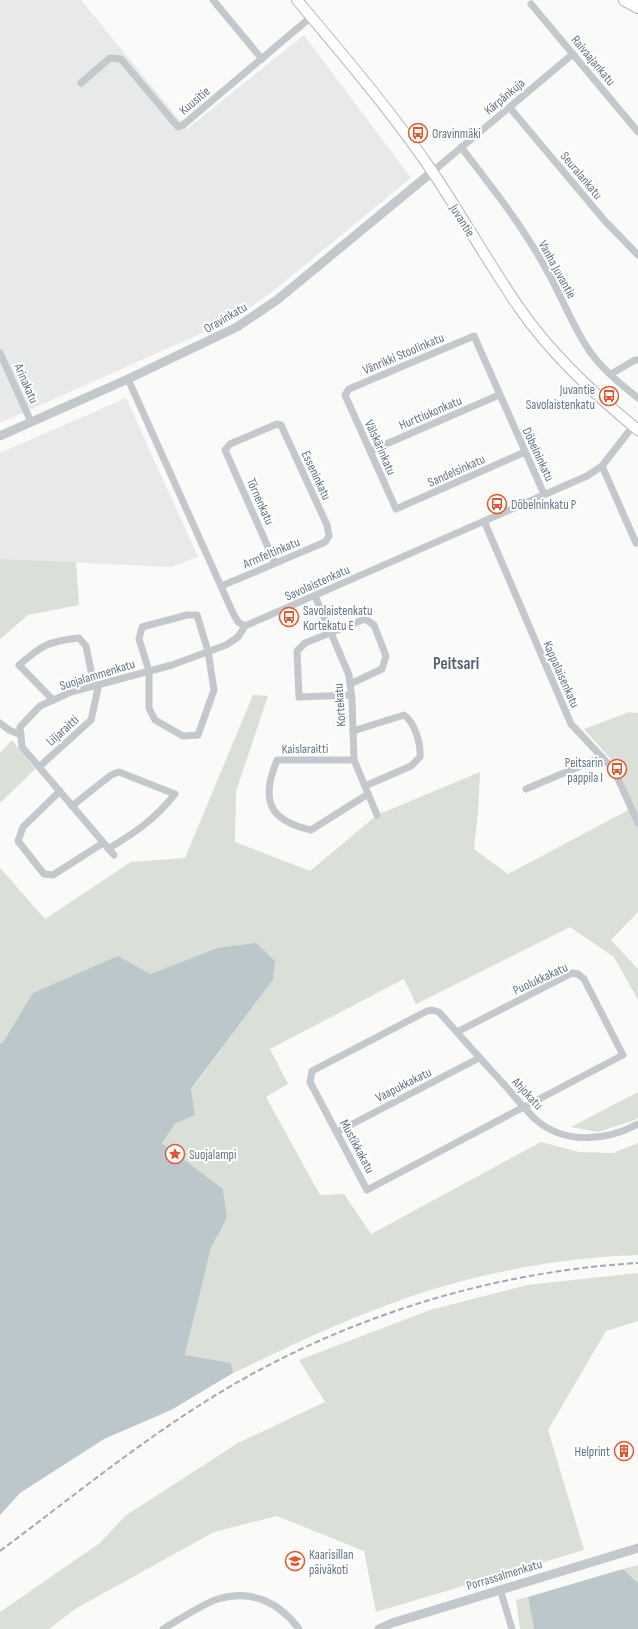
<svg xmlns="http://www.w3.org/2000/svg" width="638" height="1629" font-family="'Sofia Sans Condensed',sans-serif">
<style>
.built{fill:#e8e9e9}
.green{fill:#dadfd7}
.water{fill:#bbc7cb}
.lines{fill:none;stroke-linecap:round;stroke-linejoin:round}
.secondary-casing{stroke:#b3babf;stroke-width:12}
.trunk-casing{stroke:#b4b9bd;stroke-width:14}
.minor{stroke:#c3c8cc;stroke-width:7}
.tertiary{stroke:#c3c8cc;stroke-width:9}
.secondary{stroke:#fff;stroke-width:10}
.trunk{stroke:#fff;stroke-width:12}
.rail{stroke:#a2aab0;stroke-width:2;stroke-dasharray:6 3;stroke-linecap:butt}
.labels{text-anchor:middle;stroke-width:4;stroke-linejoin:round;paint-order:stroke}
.street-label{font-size:13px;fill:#657683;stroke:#fff}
.poi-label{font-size:13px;fill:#657683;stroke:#fff;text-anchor:start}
.district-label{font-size:17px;font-weight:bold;fill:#57646e;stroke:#fff}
</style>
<rect width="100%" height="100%" fill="#fafaf8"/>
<g class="built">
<path d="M0 0H81L187 129 304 35 411 178 273 291 236 318 0 423Z"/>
<path d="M126 398 198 557 171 567 0 559V453Z"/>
</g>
<g class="green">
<path d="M0 559 76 562 79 605 28 615 0 639Z"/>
<path d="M253 695 268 696 236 791 235 842 310 871 377 815 480 772 478 812 474 849 508 874 634 807 615 764 584 729 629 712 638 713V912L611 940 638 969V1000L614 957 570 927 416 1004 404 979 270 1049 288 1084 266 1097 320 1195 344 1194 371 1234 541 1142 579 1152 613 1153 638 1143V1255C547 1258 453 1278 369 1312 322 1330 278 1352 233 1373L231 1363 185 1356 211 1248 227 1218 223 1189 162 1143 175 1124 195 1115 191 1090 273 980 217 948 150 974 4 1041 0 1044V868L45 919 131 862 185 858Z"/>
<path d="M12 740 35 769 0 803V753Z"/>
<path d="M638 1092V1118L635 1120 598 1132 571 1127Z"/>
<path d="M638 1273V1321L606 1331 548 1430 584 1550 376 1612 364 1551 277 1516 214 1532 75 1609 49 1629H0V1612L100 1543 125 1516 238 1443 325 1402 299 1360 430 1310 527 1285Z"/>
<path d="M638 1565V1583L623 1569Z"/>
<path d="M528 1597 534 1629H520L516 1600Z"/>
</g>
<g class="water">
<path d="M256 943 275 961 273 980 191 1089 195 1115 175 1124 162 1143 223 1189 227 1218 211 1248 185 1355 231 1363 233 1373 171 1410 104 1439 20 1493 0 1515V1044L4 1041 33 993 118 956 150 974 217 948Z"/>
<path d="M623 1569 638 1583V1629H534L528 1597Z"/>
</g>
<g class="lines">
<g class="secondary-casing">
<path id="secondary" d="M297 0C344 56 391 111 432 171 462 216 489 264 520 309 552 355 595 395 638 430"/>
</g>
<g class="trunk-casing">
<path id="trunk" d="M625 0 638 7"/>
</g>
<g class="minor">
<path d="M213 0 262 59"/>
<path d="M531 4 638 132"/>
<path d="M81 83 110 58 121 59 178 127 183 125 311 17"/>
<path d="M510 108 605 221 638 255"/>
<path d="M461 147C491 186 522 225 546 269 560 293 570 320 585 344 597 365 619 383 638 398"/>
<path d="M432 172 573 54"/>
<path d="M0 353 31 422"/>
<path d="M611 374 635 360H638"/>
<path d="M128 379 233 613 238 622 245 626 587 476 602 466 633 426"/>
<path d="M370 451 499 395"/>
<path d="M525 452 396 509 345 395 349 389 474 336 544 494"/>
<path d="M602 466 636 543"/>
<path d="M484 521 571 724 614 770 638 823"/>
<path d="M221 586C256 572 290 557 325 542L329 536 327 525 281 425 277 424 230 444 225 450 275 563"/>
<path d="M315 596 349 675 352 699 354 760 377 815"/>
<path d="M187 615H197L208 651 214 690 198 735 183 736 155 720 149 708V671L139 639 142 627Z"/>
<path d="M350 684 382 669 386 656 374 625 365 619 305 643 297 651 299 697 351 695"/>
<path d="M53 700 19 665C42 645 49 641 79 638L86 646 94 686"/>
<path d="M0 723 9 730 21 735"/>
<path d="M353 731 404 715C415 723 421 744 420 757L411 766 365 786"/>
<path d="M354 760H277C261 799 267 820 311 830L368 794"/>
<path d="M39 767 91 720 99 684"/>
<path d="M526 789 602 757"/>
<path d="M60 791 23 827 18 841 44 874 53 875 103 843"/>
<path d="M72 806 111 775 119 772 175 794C154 820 136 832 108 849"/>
<path d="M114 855 22 747 20 727 40 706 71 692 172 665 226 645 238 637 245 626"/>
<path d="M457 1032 572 973 578 974 584 979 623 1055 524 1107 516 1111 367 1190 310 1082 312 1071 427 1011 432 1010 439 1012C459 1035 480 1058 500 1080 512 1093 523 1107 535 1119 564 1145 606 1141 638 1124"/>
<path d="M337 1132 479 1058"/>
<path d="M500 1589 512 1629"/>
<path d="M163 1629C177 1621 204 1603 218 1599 251 1589 279 1602 299 1629"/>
</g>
<g class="tertiary">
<path d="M0 436 128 379 237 327 277 300 432 172"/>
<path d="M379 1629 392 1623 638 1548"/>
</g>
<use href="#secondary" class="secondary"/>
<use href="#trunk" class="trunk"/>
<path class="rail" d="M0 1551C67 1501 132 1448 203 1403 332 1321 485 1272 638 1263"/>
</g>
<defs>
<g id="bus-ring" transform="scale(1)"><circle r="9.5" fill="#fff" stroke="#e4572e" stroke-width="1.5"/><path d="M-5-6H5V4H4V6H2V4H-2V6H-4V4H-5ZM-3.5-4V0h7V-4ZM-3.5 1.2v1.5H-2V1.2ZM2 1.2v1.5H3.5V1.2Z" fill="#e4572e"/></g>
<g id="sight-ring" transform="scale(1)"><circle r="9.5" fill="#fff" stroke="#e4572e" stroke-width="1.5"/><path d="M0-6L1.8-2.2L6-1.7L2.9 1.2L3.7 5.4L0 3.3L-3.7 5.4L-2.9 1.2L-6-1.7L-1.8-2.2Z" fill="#e4572e"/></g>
<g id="building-ring" transform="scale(1)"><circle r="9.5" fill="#fff" stroke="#e4572e" stroke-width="1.5"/><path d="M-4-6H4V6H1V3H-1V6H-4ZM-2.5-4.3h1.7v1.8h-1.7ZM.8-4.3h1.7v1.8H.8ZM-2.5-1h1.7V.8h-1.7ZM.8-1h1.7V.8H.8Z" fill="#e4572e"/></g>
<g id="school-ring" transform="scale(1)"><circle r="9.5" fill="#fff" stroke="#e4572e" stroke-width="1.5"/><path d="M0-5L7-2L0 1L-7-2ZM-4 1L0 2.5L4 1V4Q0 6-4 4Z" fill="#e4572e"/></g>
</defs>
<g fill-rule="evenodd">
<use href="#bus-ring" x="418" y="133"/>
<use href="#bus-ring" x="609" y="396"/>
<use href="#bus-ring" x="497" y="504"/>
<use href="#bus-ring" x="289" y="617"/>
<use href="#bus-ring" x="617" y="769"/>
<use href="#sight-ring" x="175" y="1154"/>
<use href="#building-ring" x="624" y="1451"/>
<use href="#school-ring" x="295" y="1561"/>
</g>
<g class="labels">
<g class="street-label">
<text transform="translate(594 60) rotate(50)" y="5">Raivaajankatu</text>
<text transform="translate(504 96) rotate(-40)" y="5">Kärpänkuja</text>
<text transform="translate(194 100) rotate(-40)" y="5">Kuusitie</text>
<text transform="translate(582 175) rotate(50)" y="5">Seuralankatu</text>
<text transform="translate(463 220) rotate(58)" y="5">Juvantie</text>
<text transform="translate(558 269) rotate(61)" y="5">Vanha Juvantie</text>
<text transform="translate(225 317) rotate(-30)" y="5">Oravinkatu</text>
<text transform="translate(403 353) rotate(-23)" y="5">Vänrikki Stoolinkatu</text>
<text transform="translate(27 383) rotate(66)" y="5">Arinakatu</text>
<text transform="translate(430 412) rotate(-23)" y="5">Hurttiukonkatu</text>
<text transform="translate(381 447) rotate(66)" y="5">Välskärinkatu</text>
<text transform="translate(539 454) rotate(65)" y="5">Döbelninkatu</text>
<text transform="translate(456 470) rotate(-24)" y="5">Sandelsinkatu</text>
<text transform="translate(317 475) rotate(65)" y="5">Esseninkatu</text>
<text transform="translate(261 501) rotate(66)" y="5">Törnenkatu</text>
<text transform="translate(271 552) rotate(-23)" y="5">Armfeltinkatu</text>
<text transform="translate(317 582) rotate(-24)" y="5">Savolaistenkatu</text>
<text transform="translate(97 674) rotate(-17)" y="5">Suojalammenkatu</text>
<text transform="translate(562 674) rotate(66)" y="5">Kappalaisenkatu</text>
<text transform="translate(339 705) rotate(-94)" y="5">Kortekatu</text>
<text transform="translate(62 730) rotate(-42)" y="5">Liljaraitti</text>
<text transform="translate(305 748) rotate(-1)" y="5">Kaislaraitti</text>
<text transform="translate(540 978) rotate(-25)" y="5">Puolukkakatu</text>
<text transform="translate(403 1084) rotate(-27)" y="5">Vaapukkakatu</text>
<text transform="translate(528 1093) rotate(47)" y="5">Ahjokatu</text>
<text transform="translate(358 1146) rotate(62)" y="5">Mustikkakatu</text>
<text transform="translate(504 1574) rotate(-17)" y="5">Porrassalmenkatu</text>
</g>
<g class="poi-label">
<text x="432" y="138">Oravinmäki</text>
<text x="595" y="394" text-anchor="end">Juvantie<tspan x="595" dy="15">Savolaistenkatu</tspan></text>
<text x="511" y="509">Döbelninkatu P</text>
<text x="303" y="615">Savolaistenkatu<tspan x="303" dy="15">Kortekatu E</tspan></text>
<text x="603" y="767" text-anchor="end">Peitsarin<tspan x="603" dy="15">pappila I</tspan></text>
<text x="189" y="1159">Suojalampi</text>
<text x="610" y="1456" text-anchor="end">Helprint</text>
<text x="309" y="1559">Kaarisillan<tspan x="309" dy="15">päiväkoti</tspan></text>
</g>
<g class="district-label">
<text x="456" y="669">Peitsari</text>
</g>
</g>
</svg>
